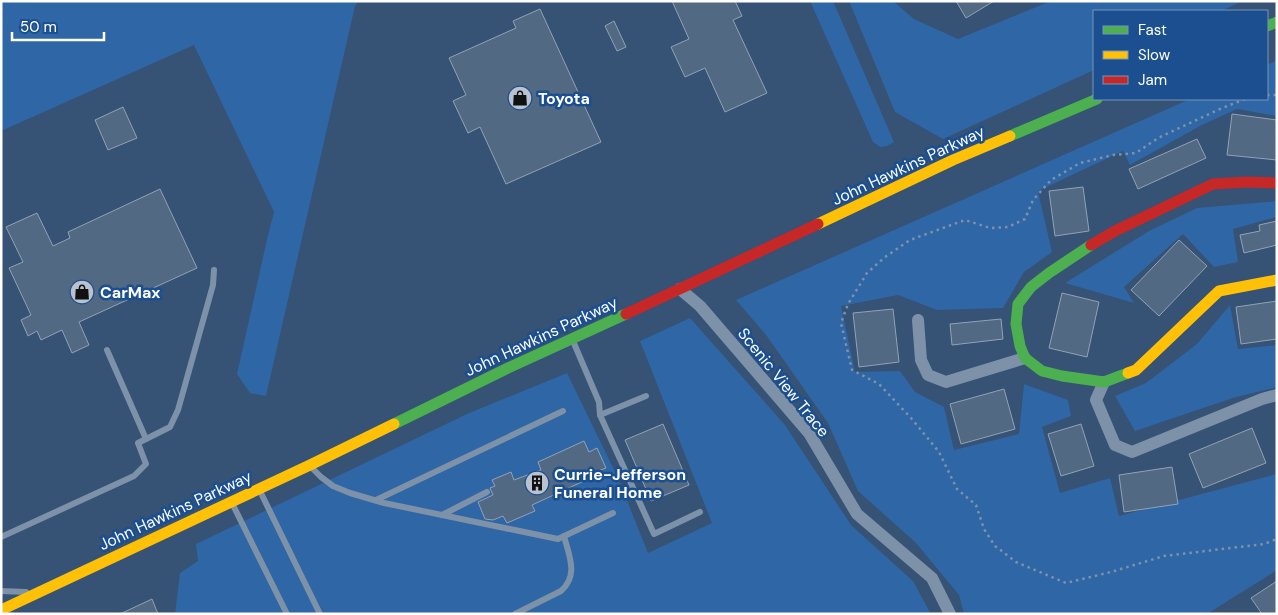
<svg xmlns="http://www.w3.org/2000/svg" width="1278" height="615" font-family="'DM Sans',sans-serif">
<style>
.green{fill:#2f66a5}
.building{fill:#526984;stroke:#92a2b6}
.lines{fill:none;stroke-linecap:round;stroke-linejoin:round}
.path{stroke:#7d92a8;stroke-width:2.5;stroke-dasharray:2.5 4;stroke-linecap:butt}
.lane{stroke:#7d92a8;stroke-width:6}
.street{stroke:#7d92a8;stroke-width:12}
.fast{stroke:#4caf50;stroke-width:11}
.slow{stroke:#ffc107;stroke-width:11}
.jam{stroke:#c62828;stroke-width:11}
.labels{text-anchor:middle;stroke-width:5;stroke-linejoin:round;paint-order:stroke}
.poi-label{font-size:16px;font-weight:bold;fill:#fff;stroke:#1b4f8f;text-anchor:start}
.street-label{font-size:16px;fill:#fff;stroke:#1b4f8f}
</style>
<rect width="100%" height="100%" fill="#365274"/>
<g class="green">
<path d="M1 1H359L355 6 266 396 250 393 237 374 268 235 274 212 194 45 1 131Z"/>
<path d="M810 1H833L894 142 887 146 880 147 873 142Z"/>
<path d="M849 1H893L914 19 958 39 1051 1H1243L1221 11H1094V70L943 139 895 112Z"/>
<path d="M1277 60V116L1237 109 1200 126 1130 165 1123 151 1038 191 1052 252 1024 272 1003 308 937 310 898 295 841 306 855 372 900 371 915 392 944 407 954 450 1019 434 1024 384 1068 400 1071 416 1042 427 1060 493 1110 478 1119 516 1277 474V570L1207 614H964L959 595 916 543 858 491 828 423 766 335 736 300 1190 99H1267V65Z"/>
<path d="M1277 201V217L1233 229 1238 262 1214 267 1183 234 1124 287 1134 303 1065 283 1149 231 1197 208Z"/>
<path d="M1230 305 1238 349 1277 345V387L1233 398 1135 431 1115 396 1146 383 1197 344Z"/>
<path d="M690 318 785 425 851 525 913 581 931 614H175L180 573 198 561 196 544 467 414 567 373 618 478 648 553 712 523 640 341Z"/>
</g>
<g class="building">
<path d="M672 1H735L742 16 733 20 767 93 725 112 705 68 685 77 671 47 689 39Z"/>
<path d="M956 1H994L966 18Z"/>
<path d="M540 9 601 142 506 184 480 127 468 133 453 101 466 95 449 58 516 28 513 21Z"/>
<path d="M614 21 626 47 617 51 605 26Z"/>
<path d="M123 107 137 138 108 150 95 120Z"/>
<path d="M1232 114 1277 120V160L1227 155Z"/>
<path d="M1197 139 1206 158 1138 189 1129 169Z"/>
<path d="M1083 187 1089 231 1055 236 1049 191Z"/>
<path d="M160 189 197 268 79 322 89 345 72 353 62 330 41 340 37 331 28 336 21 320 31 315 9 268 23 262 6 227 37 213 53 246 70 238 68 232Z"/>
<path d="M1277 221V245L1244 253 1240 235 1260 231 1259 225Z"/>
<path d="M1179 240 1207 266 1159 316 1131 290Z"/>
<path d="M1062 293 1099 302 1087 357 1049 348Z"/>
<path d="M1277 301V339L1241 344 1236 307Z"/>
<path d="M893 309 899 362 859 367 853 313Z"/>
<path d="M1001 319 1003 339 952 345 950 324Z"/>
<path d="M1004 389 1015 429 961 444 950 404Z"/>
<path d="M663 424 689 485 651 501 625 440Z"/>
<path d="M1081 424 1094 466 1061 476 1048 434Z"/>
<path d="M1252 428 1266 463 1203 488 1189 454Z"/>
<path d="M584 441 589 452 597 448 606 468 598 471 599 474 532 505 535 511 507 523 503 516 493 520 485 519 478 502 493 495 490 488 495 486 492 480 511 472 514 480 541 470 538 462Z"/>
<path d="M1172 467 1178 504 1124 512 1119 475Z"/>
<path d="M1277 581V614H1262L1251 598Z"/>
<path d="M152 599 158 614H120Z"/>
</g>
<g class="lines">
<g class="path">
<path d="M1267 95H1277"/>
<path d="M1245 99 1220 109 1158 138 1136 153 1113 155 1080 163 1051 180 1033 200 1025 219 1008 227 990 228 965 220 910 240 885 257 867 273 848 304 841 323 852 370 879 384 911 418 939 452 957 489 976 505 984 529 995 546 1016 562 1066 583 1111 572 1164 556 1264 544 1277 539"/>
</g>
<g class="lane">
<path d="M573 341 599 402 600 415 654 534 700 512"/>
<path d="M107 350 146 439"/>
<path d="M600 415 646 396"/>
<path d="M311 467 321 477 333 486 350 493 384 503 558 539 613 513"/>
<path d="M259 489 320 614"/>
<path d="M376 500 563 411"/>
<path d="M232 503 287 614"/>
<path d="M442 515 487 492"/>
<path d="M1 537 134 476 146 464 138 443 170 427 178 410 213 285 214 270"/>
<path d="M1 591 26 592"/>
<path d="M515 614 561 591C579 575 569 556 564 536"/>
</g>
<g class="street">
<path d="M680 289 700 306 809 433 857 514 932 578 950 614"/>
<path d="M918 320 921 360 928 375 946 382 1025 358"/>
<path d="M1104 382 1096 400 1115 445 1132 452 1262 399 1277 395"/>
</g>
<g class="fast">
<path d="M1267 26 1277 22"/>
<path d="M1010 136 1097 99"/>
<path d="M1091 245 1049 273 1031 287 1018 304 1016 324 1020 346 1025 358 1042 371 1062 376 1104 382 1128 373"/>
<path d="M394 424 508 368 626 314"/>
</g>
<g class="slow">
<path d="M818 224 953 160 1010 136"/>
<path d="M1128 373 1136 370 1219 291 1277 280"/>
<path d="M1 610 310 465 394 424"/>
</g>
<g class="jam">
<path d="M1091 245 1115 231 1213 184 1247 182 1277 183"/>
<path d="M626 314 818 224"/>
</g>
</g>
<defs>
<g id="shop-disc" transform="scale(1.25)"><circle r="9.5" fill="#b9c2ce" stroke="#1b4f8f"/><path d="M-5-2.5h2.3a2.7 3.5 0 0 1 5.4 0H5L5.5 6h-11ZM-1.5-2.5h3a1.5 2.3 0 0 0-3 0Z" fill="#111"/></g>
<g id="building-disc" transform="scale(1.25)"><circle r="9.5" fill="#b9c2ce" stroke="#1b4f8f"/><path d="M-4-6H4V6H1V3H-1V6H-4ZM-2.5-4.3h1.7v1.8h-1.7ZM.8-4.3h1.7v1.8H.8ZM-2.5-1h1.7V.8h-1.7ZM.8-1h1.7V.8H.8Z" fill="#111"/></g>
</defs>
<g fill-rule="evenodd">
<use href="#shop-disc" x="520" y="98"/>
<use href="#shop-disc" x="82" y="292"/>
<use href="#building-disc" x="537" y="483"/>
</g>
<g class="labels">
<g class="poi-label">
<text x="538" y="104">Toyota</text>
<text x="100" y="298">CarMax</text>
<text x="554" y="480">Currie-Jefferson<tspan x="554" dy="18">Funeral Home</tspan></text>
</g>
<g class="street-label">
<text transform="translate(908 165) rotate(-25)" y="6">John Hawkins Parkway</text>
<text transform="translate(541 336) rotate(-25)" y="6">John Hawkins Parkway</text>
<text transform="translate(784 382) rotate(51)" y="6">Scenic View Trace</text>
<text transform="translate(175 510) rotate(-25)" y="6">John Hawkins Parkway</text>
</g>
</g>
<rect width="1278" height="615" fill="none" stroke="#ffffff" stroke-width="5"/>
<rect x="1093" y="10" width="175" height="90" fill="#1b4f8f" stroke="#7695bc"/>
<rect x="1103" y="26" width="25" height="8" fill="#4caf50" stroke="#7695bc"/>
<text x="1138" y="35" font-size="15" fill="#ffffff">Fast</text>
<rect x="1103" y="51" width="25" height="8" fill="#ffc107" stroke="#7695bc"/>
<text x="1138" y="60" font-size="15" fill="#ffffff">Slow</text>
<rect x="1103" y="76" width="25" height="8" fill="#c62828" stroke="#7695bc"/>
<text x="1138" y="85" font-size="15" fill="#ffffff">Jam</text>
<path d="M12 32v8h92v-8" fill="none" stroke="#ffffff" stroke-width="2.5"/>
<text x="20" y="32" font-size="15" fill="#ffffff" stroke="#1b4f8f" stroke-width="4" paint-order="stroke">50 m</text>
</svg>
